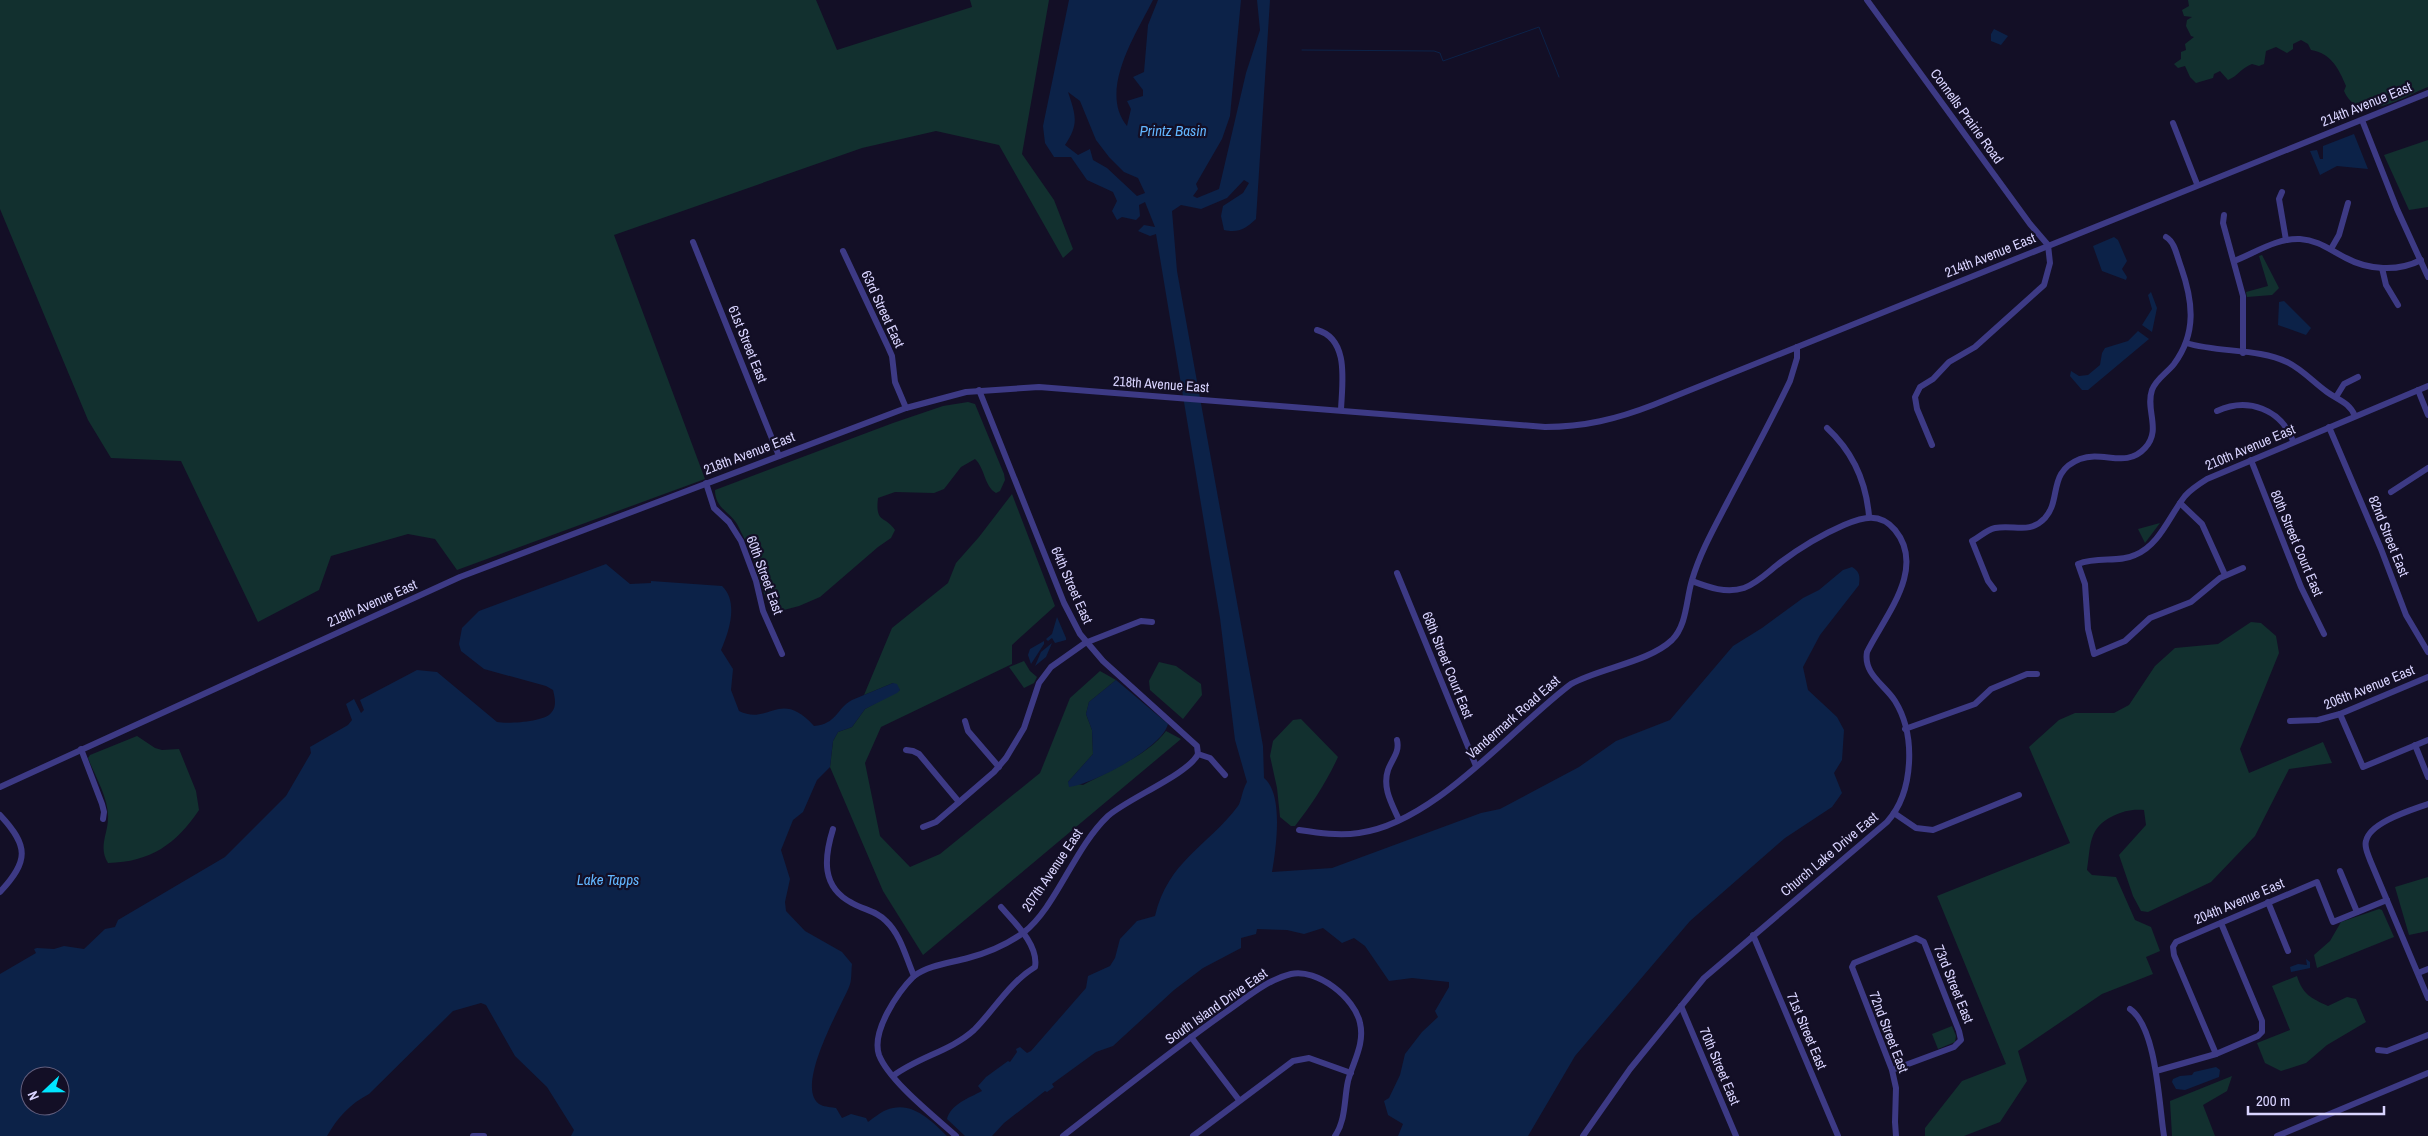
<svg xmlns="http://www.w3.org/2000/svg" width="2428" height="1136" font-family="'Archivo Narrow',sans-serif">
<style>
.green{fill:#12302f}
.water{fill:#0c2248;fill-rule:evenodd}
.lines{fill:none;stroke-linecap:round;stroke-linejoin:round}
.stream{stroke:#0c2248;stroke-width:1}
.minor{stroke:#3d3a85;stroke-width:6}
.labels{text-anchor:middle;stroke-width:4.5;stroke-linejoin:round;paint-order:stroke}
.street-label{font-size:14px;fill:#d9d4ff;stroke:#130f26}
.water-label{font-size:15px;font-style:italic;fill:#62b6ff;stroke:#130f26}
</style>
<rect width="100%" height="100%" fill="#130f26"/>
<g class="green">
<path d="M0 0H816L837 50 972 7 970 0H1049L1022 154 1054 200 1073 249 1063 258 999 145 936 131 862 148 614 235 705 479 457 570 435 539 408 534 331 556 319 590 258 622 181 461 111 458 88 420 0 209Z"/>
<path d="M2188 0H2428V87C2402 97 2359 126 2344 91L2346 86C2339 69 2331 53 2311 50L2308 44 2301 40 2293 44V49L2287 53 2276 47 2266 51 2264 64 2259 66 2252 64C2241 68 2238 76 2228 80L2220 71 2214 74 2213 78 2196 83 2190 77 2185 66 2178 68 2174 64 2181 59V52L2186 50 2185 44 2194 37 2191 36 2186 26 2187 20 2192 17 2184 16 2182 10 2189 6Z"/>
<path d="M2428 140V207L2409 210 2384 155Z"/>
<path d="M2262 255 2279 288 2272 295 2247 297 2246 292 2268 286 2259 256Z"/>
<path d="M968 402 975 404 1004 474 1005 480 1000 491 996 493C984 486 985 468 975 459L961 467 944 489 934 493 895 492 878 498C875 524 885 515 895 530L891 538 878 547 820 597 799 606 780 611 772 609C761 594 759 573 752 555 748 545 742 534 737 524 729 511 715 508 715 490L893 423 943 406Z"/>
<path d="M1012 494 1055 606 1012 645V664L881 727 865 763 880 836 910 867 940 854 1040 773 1070 698 1100 671 1116 680 1089 702 1086 714 1092 730 1093 754 1068 782 1083 785C1107 772 1150 754 1166 731L1181 739 923 955 883 891 830 767 833 741 838 732 852 727 865 709 900 690 893 683 864 695 892 628 948 583 956 563 979 537Z"/>
<path d="M2160 523 2145 543 2138 529Z"/>
<path d="M2251 622 2261 623 2276 636 2279 653 2240 749 2249 773 2323 742 2332 763 2289 769 2255 836 2211 882 2148 912 2141 911 2133 896 2119 855 2146 825 2144 810C2131 809 2124 811 2113 816 2088 828 2091 845 2087 870L2092 875 2116 877 2135 920 2151 927 2160 951 2146 957 2153 974 2102 994 2018 1051 2027 1081 2000 1122 1964 1136H1925V1128L1962 1081 2006 1064 1937 896 2070 843 2029 747 2059 720 2075 713H2114L2129 705 2155 666 2175 648 2218 644Z"/>
<path d="M1024 661 1030 671 1037 677 1034 683 1024 688 1009 667Z"/>
<path d="M1159 662 1176 666 1201 684 1202 695 1183 719 1150 690 1149 681Z"/>
<path d="M1301 719 1338 757C1326 783 1312 804 1295 826H1291L1280 817 1277 788 1270 756 1273 741 1293 720Z"/>
<path d="M137 736 155 748 162 750 179 749 196 791 199 810C176 844 151 862 108 863 98 847 108 834 108 818 109 799 95 776 88 758L90 755Z"/>
<path d="M2428 877V931L2409 935 2395 887Z"/>
<path d="M2379 909 2382 910 2394 937 2317 968 2314 955 2330 941 2341 922Z"/>
<path d="M2297 976C2303 995 2311 998 2328 1006L2347 997 2356 999 2366 1022 2327 1045 2306 1063 2281 1071 2265 1063 2257 1043 2290 1030 2272 986Z"/>
<path d="M1952 1026 1956 1036 1955 1042 1938 1049 1932 1034Z"/>
<path d="M2232 1076 2227 1091 2203 1105 2215 1136H2172L2170 1101Z"/>
</g>
<g class="water">
<path d="M1069 0H1153C1136 34 1098 91 1127 126L1131 109 1127 101 1143 96V90L1133 77 1144 72 1148 25 1158 0H1241L1230 116 1222 139 1196 184 1198 189 1193 196 1197 198 1219 189 1246 73 1260 30 1257 0H1270L1256 219C1245 229 1239 233 1224 230L1221 216 1223 206 1243 193 1249 183 1244 180 1227 198 1201 209 1181 205 1172 211 1177 271 1263 746 1264 778C1284 794 1276 849 1272 872L1332 868 1481 813 1500 809 1579 767 1616 741 1670 720 1733 646 1762 628 1803 598 1819 590 1843 570 1852 567C1860 572 1860 576 1859 585L1820 635 1803 667 1808 690 1837 717 1844 730 1842 760 1834 773 1842 793 1832 807 1785 838 1690 921 1575 1056 1528 1136H1398L1403 1124 1388 1115 1384 1101 1389 1098 1400 1075 1405 1054 1422 1032 1438 1017 1435 1011 1449 987V982L1412 978 1389 981 1365 946 1354 938 1342 943 1323 928 1304 934 1287 930 1257 929 1256 934 1241 938V948L1203 968 1174 990 1113 1046 1096 1052 1052 1084 1054 1087 1047 1092 1045 1091 1004 1123 992 1136H965L947 1119C951 1104 969 1098 982 1091L978 1086 986 1077 1008 1061 1010 1062 1017 1052 1016 1049 1020 1047 1027 1053 1031 1051 1086 988 1088 976 1110 966 1115 958 1120 939 1137 921 1155 916C1168 861 1207 847 1238 806 1241 803 1242 790 1247 782L1235 740 1220 618 1156 234 1150 236 1138 231 1144 225 1155 227 1145 202 1139 205 1140 216 1136 220 1122 217 1117 220 1112 211 1117 201 1113 192 1087 180 1071 157H1054L1045 143 1043 126ZM1068 92 1080 101 1096 140 1109 157 1124 172 1138 178 1145 193 1137 196 1107 168 1093 160 1090 149 1078 155 1065 145C1079 124 1076 116 1068 92Z"/>
<path d="M1994 29 2008 36 2001 45 1991 41V34Z"/>
<path d="M2354 134 2368 169 2337 166 2320 175 2310 151 2317 150 2320 159H2323V146Z"/>
<path d="M2114 237 2118 240 2127 261 2122 269 2127 277 2126 280 2102 271 2093 246Z"/>
<path d="M2151 292 2157 308 2152 332 2142 325 2152 309 2148 295Z"/>
<path d="M2284 301 2311 328 2306 335 2278 325 2279 302Z"/>
<path d="M2138 331 2149 339 2088 390H2082L2070 376 2071 371 2079 376 2088 375 2100 365 2102 353 2105 348 2128 341Z"/>
<path d="M606 564 630 584 651 583V581L722 586C739 602 729 632 721 650L733 669 731 690 739 711C769 726 780 688 814 726 837 724 836 709 852 700L893 683 897 684 900 690 897 693 865 709 852 727 838 732 833 741 830 767 817 780 803 812 793 820 781 850 790 879 785 902 786 911 805 931 842 952 852 964C851 972 852 981 849 987 841 1007 792 1090 821 1105 825 1107 832 1107 836 1108L842 1118 851 1114 866 1118 868 1122C875 1117 884 1109 893 1108 914 1103 933 1122 947 1136H571L574 1130 547 1087 515 1056 486 1005 481 1003 453 1011 369 1094C350 1104 338 1117 327 1136H0V974L36 953 34 949 37 948 54 949 64 946 84 949 105 929 115 927 118 920 225 857 286 796 311 753 310 747 348 725 352 720 346 704 354 699 361 713 364 710 360 700 417 670 437 672 497 722C508 724 544 722 551 713 557 707 555 698 553 690L546 686 484 669 461 651 459 644 462 628 479 611ZM30 1076H60V1106H30Z"/>
<path d="M1057 617 1066 638V640L1055 643 1052 638 1048 641 1046 639 1052 634Z"/>
<path d="M1044 641V644L1031 664 1028 655 1030 649Z"/>
<path d="M1052 643 1046 657 1035 666 1041 652Z"/>
<path d="M1116 680 1168 724C1162 748 1093 784 1069 787L1068 782 1093 754 1092 730 1086 714 1089 702Z"/>
<path d="M2306 959 2310 962V968L2291 972 2290 967 2298 964 2307 965Z"/>
<path d="M2216 1067 2220 1070 2219 1077 2185 1090 2176 1089 2172 1082 2173 1079 2180 1076 2192 1075 2194 1072Z"/>
</g>
<g class="lines">
<path class="stream" d="M1302 50 1434 51 1440 53 1443 61 1539 27 1559 77"/>
<g class="minor">
<path d="M1867 0 2030 224 2048 245 2050 263 2044 285 1975 347 1949 362 1933 379 1920 387 1915 397 1917 409 1932 445"/>
<path d="M2362 120 2397 209 2428 277"/>
<path d="M2173 123 2197 184"/>
<path d="M2282 192 2279 199 2286 240"/>
<path d="M2224 215 2223 223 2243 296V353"/>
<path d="M693 242 779 456"/>
<path d="M2331 249 2339 235 2348 203"/>
<path d="M843 251 888 347 892 356 895 382 906 408"/>
<path d="M2234 261C2255 253 2276 238 2300 239 2318 240 2330 250 2346 258 2368 270 2398 272 2421 260"/>
<path d="M2382 268 2386 285 2398 305"/>
<path d="M1317 330C1350 339 1342 384 1341 410"/>
<path d="M2186 343C2219 353 2258 348 2287 362 2303 370 2313 382 2327 392 2338 400 2349 402 2355 416"/>
<path d="M979 390 1064 603 1080 634 1103 661 1197 746 1198 754 1210 758 1225 775"/>
<path d="M2418 390 2428 415"/>
<path d="M2336 397 2344 384 2358 377"/>
<path d="M2217 411C2248 397 2281 409 2293 441"/>
<path d="M2329 427 2381 549 2406 615 2428 652"/>
<path d="M1827 428C1853 452 1866 481 1869 516"/>
<path d="M2251 460 2301 587 2324 634"/>
<path d="M706 483 714 508 729 522 741 541 756 581 763 611 782 654"/>
<path d="M2391 492 2428 468"/>
<path d="M2180 503 2202 524 2225 575"/>
<path d="M2243 568 2220 578 2191 602 2150 618 2125 641 2094 654 2088 629 2085 584 2078 564C2098 556 2118 563 2135 555 2159 546 2170 515 2185 496 2191 489 2199 484 2207 479L2428 386"/>
<path d="M1397 573 1476 766"/>
<path d="M1994 589 1988 581 1972 541C1980 537 1986 530 1995 528 2014 524 2029 535 2045 518 2062 499 2047 472 2080 459 2103 450 2126 469 2145 448 2162 430 2145 410 2152 390 2156 379 2167 373 2174 364 2197 333 2193 301 2181 267 2177 257 2175 242 2166 237"/>
<path d="M2340 714 2363 767 2428 740"/>
<path d="M965 721 968 731 999 767"/>
<path d="M2290 721 2318 720 2340 714 2428 677"/>
<path d="M1905 729 1975 704 1991 689 2027 674H2037"/>
<path d="M1397 740C1400 752 1392 759 1388 770 1382 788 1392 804 1399 820"/>
<path d="M2415 745 2428 777"/>
<path d="M81 749 102 804 104 812 103 819"/>
<path d="M906 750 913 751 919 754 959 802"/>
<path d="M0 787 460 577 906 408 966 392 1039 387 1545 427C1584 427 1617 419 1653 405L2428 93"/>
<path d="M2428 804C2412 810 2370 822 2366 841 2364 847 2368 854 2370 860L2428 998"/>
<path d="M1894 813 1916 828 1933 830 2019 795"/>
<path d="M0 815C29 846 29 861 0 892"/>
<path d="M923 827 936 822 994 772 1006 758 1024 728 1039 683 1051 667 1085 643 1141 621 1152 622"/>
<path d="M833 829C824 858 821 887 852 903 864 910 877 911 886 921 901 935 906 958 914 976 898 992 871 1031 879 1055 889 1081 935 1117 956 1136"/>
<path d="M1299 830C1319 833 1339 836 1359 833 1435 823 1511 729 1571 684 1600 668 1649 662 1672 640 1687 625 1686 600 1692 580 1700 553 1714 528 1727 503 1748 463 1770 423 1790 381L1797 358V347"/>
<path d="M2340 871 2357 912"/>
<path d="M2268 902 2288 951"/>
<path d="M1753 935 1838 1136"/>
<path d="M2418 973 2428 969"/>
<path d="M914 976C929 965 950 963 968 958 987 953 1006 945 1023 933 1056 908 1074 848 1108 816 1127 799 1190 773 1198 754"/>
<path d="M1681 1006 1736 1136"/>
<path d="M2130 1009C2157 1028 2159 1106 2164 1136"/>
<path d="M1191 1037 1239 1100"/>
<path d="M2378 1050 2387 1051 2428 1035"/>
<path d="M2216 1054 2174 955 2173 947 2176 942 2317 882 2333 922 2387 900"/>
<path d="M1892 1070 1954 1047 1961 1040 1959 1031 1924 942 1916 938 1854 963 1852 967 1892 1070 1896 1088 1895 1122 1896 1136"/>
<path d="M2156 1071 2216 1054 2258 1036 2262 1032V1021L2221 923"/>
<path d="M893 1076C918 1057 951 1051 974 1030 995 1009 1009 983 1035 967 1039 945 1014 922 1001 907"/>
<path d="M473 1136H484"/>
<path d="M1063 1136C1116 1095 1168 1053 1223 1014 1244 1000 1266 980 1291 974 1317 968 1355 998 1360 1023 1365 1044 1353 1062 1348 1081 1344 1099 1346 1120 1335 1136"/>
<path d="M1193 1136 1293 1061 1309 1058 1351 1073"/>
<path d="M1583 1136 1630 1069 1704 978 1887 822C1914 792 1916 735 1895 701 1885 685 1863 674 1867 652 1884 617 1927 569 1895 530 1880 512 1863 517 1844 525 1821 535 1801 547 1781 562 1769 571 1758 583 1744 588 1726 594 1708 587 1692 581"/>
<path d="M2277 1136 2428 1073"/>
</g>
</g>
<g class="labels">
<g class="street-label">
<text transform="translate(2366 104) rotate(-22)" y="5">214th Avenue East</text>
<text transform="translate(1967 116) rotate(54)" y="5">Connells Prairie Road</text>
<text transform="translate(1990 255) rotate(-22)" y="5">214th Avenue East</text>
<text transform="translate(883 309) rotate(65)" y="5">63rd Street East</text>
<text transform="translate(748 344) rotate(68)" y="5">61st Street East</text>
<text transform="translate(1161 384) rotate(4)" y="5">218th Avenue East</text>
<text transform="translate(2250 447) rotate(-23)" y="5">210th Avenue East</text>
<text transform="translate(749 453) rotate(-21)" y="5">218th Avenue East</text>
<text transform="translate(2389 536) rotate(68)" y="5">82nd Street East</text>
<text transform="translate(2297 543) rotate(67)" y="5">80th Street Court East</text>
<text transform="translate(765 575) rotate(70)" y="5">60th Street East</text>
<text transform="translate(1072 585) rotate(66)" y="5">64th Street East</text>
<text transform="translate(372 603) rotate(-24)" y="5">218th Avenue East</text>
<text transform="translate(1448 665) rotate(68)" y="5">68th Street Court East</text>
<text transform="translate(2369 687) rotate(-22)" y="5">206th Avenue East</text>
<text transform="translate(1513 717) rotate(-41)" y="5">Vandermark Road East</text>
<text transform="translate(1829 854) rotate(-40)" y="5">Church Lake Drive East</text>
<text transform="translate(1052 870) rotate(-56)" y="5">207th Avenue East</text>
<text transform="translate(2239 901) rotate(-23)" y="5">204th Avenue East</text>
<text transform="translate(1954 984) rotate(68)" y="5">73rd Street East</text>
<text transform="translate(1216 1006) rotate(-35)" y="5">South Island Drive East</text>
<text transform="translate(1807 1031) rotate(67)" y="5">71st Street East</text>
<text transform="translate(1889 1032) rotate(69)" y="5">72nd Street East</text>
<text transform="translate(1720 1066) rotate(67)" y="5">70th Street East</text>
</g>
<g class="water-label">
<text x="1173" y="136">Printz Basin</text>
<text x="608" y="885">Lake Tapps</text>
</g>
</g>
<g transform="translate(45 1091) rotate(248)"><circle r="24" fill="#130f26" stroke="#625e7d"/>
<path d="M0-4L9 19L0 12L-9 19Z" fill="#00e5ff"/>
<text y="-8" font-size="14" font-weight="bold" text-anchor="middle" fill="#d9d4ff">N</text>
</g>
<path d="M2248 1106v8h136v-8" fill="none" stroke="#d9d4ff" stroke-width="2.5"/>
<text x="2256" y="1106" font-size="15" fill="#d9d4ff" stroke="#130f26" stroke-width="4" paint-order="stroke">200 m</text>
</svg>
